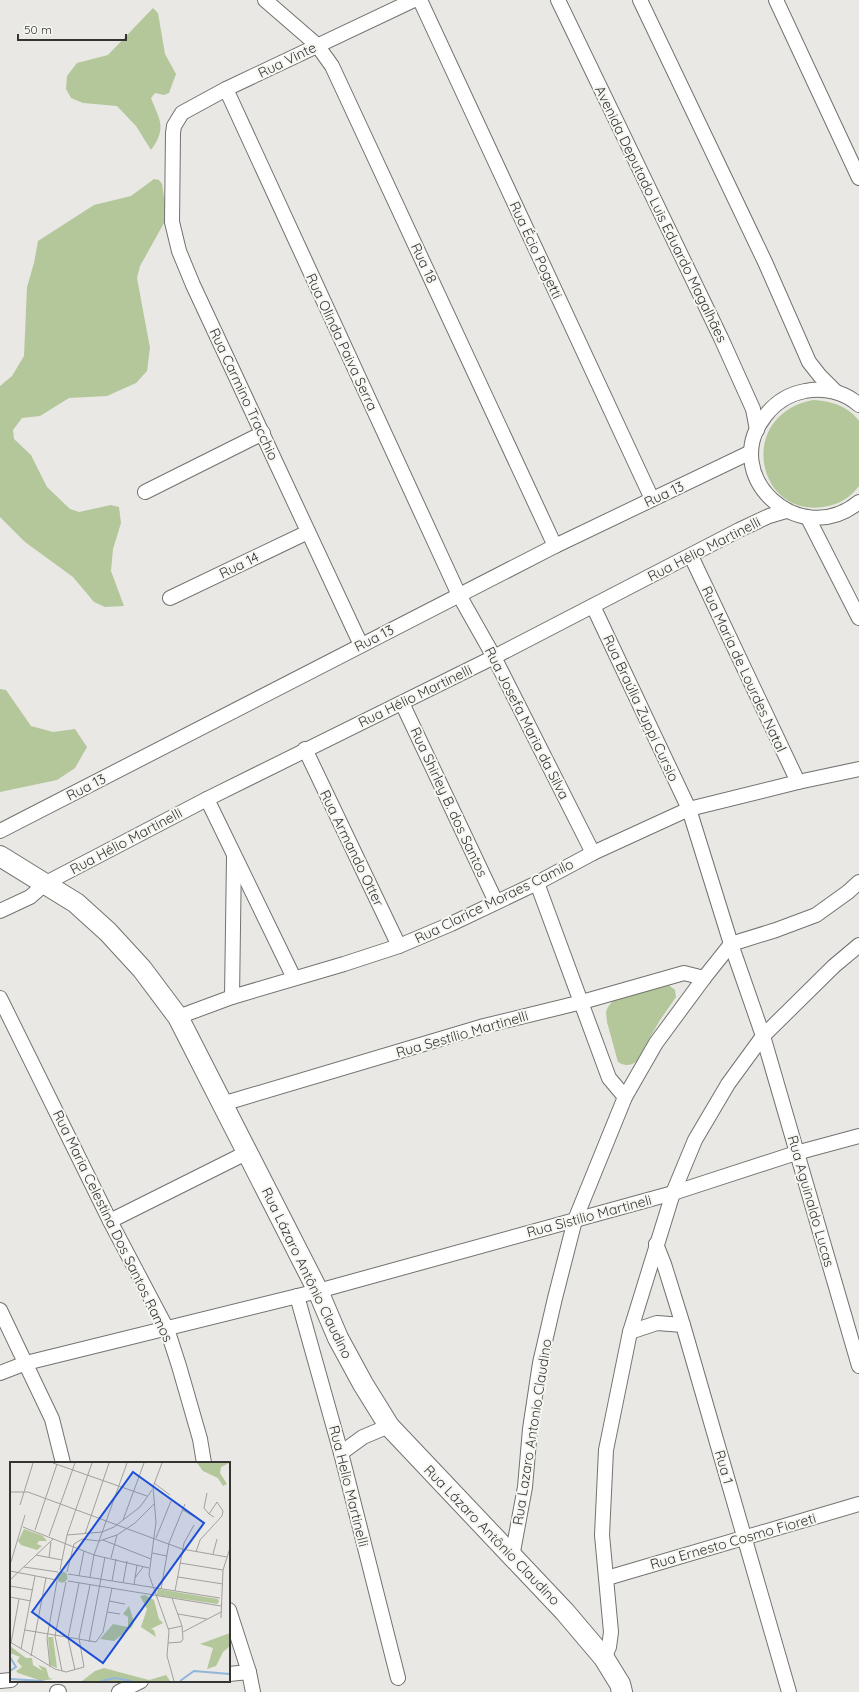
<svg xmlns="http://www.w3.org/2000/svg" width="859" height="1692" font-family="Quicksand,sans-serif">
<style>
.green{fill:#b3c79a}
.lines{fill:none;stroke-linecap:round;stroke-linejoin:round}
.street-casing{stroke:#72726f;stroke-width:16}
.secondary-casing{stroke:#72726f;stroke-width:22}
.street{stroke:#fff;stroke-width:14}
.secondary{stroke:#fff;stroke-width:20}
.labels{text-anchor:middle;stroke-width:4;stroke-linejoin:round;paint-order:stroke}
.street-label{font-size:14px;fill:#343432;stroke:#f6f6f2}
.inset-river{fill:none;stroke:#92b5da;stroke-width:2}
.inset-road{fill:none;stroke:#a1a09d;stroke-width:1}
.view{fill:#1d4ed8;fill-opacity:0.15;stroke:#1d4ed8;stroke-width:2}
.inset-edge{fill:none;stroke:#343432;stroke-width:2}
</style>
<rect width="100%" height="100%" fill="#e9e8e5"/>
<g class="green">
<path d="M153 8 158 13 165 54 176 74 169 93 164 95 155 93 151 98C160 121 167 128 151 150L136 126 117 106 83 103 71 98 66 89 67 76 77 63 108 55Z"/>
<path d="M154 179 159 180 162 184 165 204 164 223 140 266 137 278 150 348 147 371 136 383 107 396 69 398 40 416 22 418 13 430 14 439 31 455 47 487 70 509 79 512 111 505 119 507 121 523 113 549 111 571 124 606 105 607 94 602 73 577 25 542 0 517V386L12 376 24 356 27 287 34 263 38 241 94 205 131 196Z"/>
<path d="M813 400C831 401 848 406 859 421V486C850 498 838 505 823 507 756 517 736 415 813 400Z"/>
<path d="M0 689 6 690 31 726 53 732 75 729 87 747 75 768 57 780 0 792Z"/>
<path d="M666 983 675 990 676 997 660 1020 636 1062C630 1066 624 1066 618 1062L607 1022 606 1012 608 1007 615 998Z"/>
</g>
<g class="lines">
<g class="street-casing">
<g id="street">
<path d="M265 0 317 45 332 66 555 546"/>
<path d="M420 0 652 499"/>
<path d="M558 0 721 338 753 409 757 430"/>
<path d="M640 0 765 262 809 362 820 376 836 392"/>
<path d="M776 0 859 178"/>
<path d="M226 89 459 595 494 657 593 853"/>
<path d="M859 405C845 392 824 387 805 391 789 394 775 403 765 416 718 476 800 551 859 502"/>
<path d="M145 492 263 433"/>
<path d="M808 518 859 618"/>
<path d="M691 556 798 782"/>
<path d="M170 598 308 532"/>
<path d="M593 606 689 809 731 944 763 1036 859 1366"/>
<path d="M361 645 193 285 179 251 172 222 173 133 174 126 182 113 226 89 414 0"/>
<path d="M402 703 496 902"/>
<path d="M305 749 399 946"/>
<path d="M207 799 294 978"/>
<path d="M0 831 555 546 751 452"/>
<path d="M537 883 609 1078 625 1097"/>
<path d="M0 911 30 897 46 883 207 799 494 657 739 530 769 516 786 511"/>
<path d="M232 997 234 857"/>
<path d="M0 998 110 1221 167 1329 179 1366 200 1439 204 1463"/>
<path d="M178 1017 232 997 344 964 399 946 451 924 537 883 593 853 689 809 798 782 859 769"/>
<path d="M222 1104 484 1026 582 1002 684 973 704 978"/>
<path d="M110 1221 248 1152"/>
<path d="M656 1244 664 1264 683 1325 789 1692"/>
<path d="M297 1296 341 1453 398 1678"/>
<path d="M0 1310 52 1419 63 1463"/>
<path d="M630 1332 657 1323 683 1325"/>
<path d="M0 1373 26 1363 318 1291 673 1193 796 1153 859 1136"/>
<path d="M341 1453 363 1437 389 1426"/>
<path d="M512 1557 525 1487 530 1429 540 1363 555 1298 575 1220 625 1097 656 1043 704 978 731 944 776 930 816 915 848 892 859 882"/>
<path d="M607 1578 859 1504"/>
<path d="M229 1610 249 1672 253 1692"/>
<path d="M604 1658 609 1647 611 1632 602 1535 606 1450 630 1332 673 1193 695 1140 728 1084 763 1036 834 966 859 945"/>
<path d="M229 1674 249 1672"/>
<path d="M0 1681 11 1680"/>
<path d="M57 1692H59"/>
<path d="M119 1692 141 1681"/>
</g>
</g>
<g class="secondary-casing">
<path id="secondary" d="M0 856 76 903 108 932 142 969 178 1017 318 1291 338 1338 363 1384 389 1426 565 1612 604 1658 620 1684 622 1692"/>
</g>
<use href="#street" class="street"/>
<use href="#secondary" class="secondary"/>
</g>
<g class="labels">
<g class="street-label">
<text transform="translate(287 60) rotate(-26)" y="5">Rua Vinte</text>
<text transform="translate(661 214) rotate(64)" y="5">Avenida Deputado Luis Eduardo Magalhães</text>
<text transform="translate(536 250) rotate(65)" y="5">Rua Écio Pogetti</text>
<text transform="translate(424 263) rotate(65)" y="5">Rua 18</text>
<text transform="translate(342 342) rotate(65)" y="5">Rua Olinda Paiva Serra</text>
<text transform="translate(244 394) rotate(65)" y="5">Rua Carmino Tracchio</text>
<text transform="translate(664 494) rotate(-25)" y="5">Rua 13</text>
<text transform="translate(704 549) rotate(-27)" y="5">Rua Hélio Martinelli</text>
<text transform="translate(239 565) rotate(-26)" y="5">Rua 14</text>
<text transform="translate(374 638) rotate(-27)" y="5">Rua 13</text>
<text transform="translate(744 669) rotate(65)" y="5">Rua Maria de Lourdes Natal</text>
<text transform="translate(415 696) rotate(-26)" y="5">Rua Hélio Martinelli</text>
<text transform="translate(641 708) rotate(65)" y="5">Rua Braúlia Zuppi Cursio</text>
<text transform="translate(527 723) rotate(63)" y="5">Rua Josefa Maria da Silva</text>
<text transform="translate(86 787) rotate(-27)" y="5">Rua 13</text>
<text transform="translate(449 802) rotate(65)" y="5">Rua Shirley B. dos Santos</text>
<text transform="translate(126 841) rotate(-28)" y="5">Rua Hélio Martinelli</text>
<text transform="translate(352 848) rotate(64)" y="5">Rua Armando Otter</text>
<text transform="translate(494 901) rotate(-26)" y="5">Rua Clarice Moraes Camilo</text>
<text transform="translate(462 1034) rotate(-16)" y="5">Rua Sestílio Martinelli</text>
<text transform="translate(811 1201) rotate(74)" y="5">Rua Aguinaldo Lucas</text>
<text transform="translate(589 1216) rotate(-15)" y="5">Rua Sistilio Martineli</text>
<text transform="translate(113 1226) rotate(64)" y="5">Rua Maria Celestina Dos Santos Ramos</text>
<text transform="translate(307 1273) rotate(64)" y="5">Rua Lázaro Antônio Claudino</text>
<text transform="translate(532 1432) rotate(-81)" y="5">Rua Lazaro Antonio Claudino</text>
<text transform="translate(724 1467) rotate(74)" y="5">Rua 1</text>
<text transform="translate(349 1486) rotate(76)" y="5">Rua Helio Martinelli</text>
<text transform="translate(492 1535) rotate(46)" y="5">Rua Lázaro Antônio Claudino</text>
<text transform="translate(733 1541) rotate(-16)" y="5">Rua Ernesto Cosmo Fioreti</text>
</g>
</g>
<g transform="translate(10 1462)">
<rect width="220" height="220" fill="#e9e8e5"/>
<path d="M187 1H219L211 5 210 11 217 22 213 24 208 16 193 9ZM14 67 33 74 37 79H29L27 82 32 84 27 88 11 83 8 79ZM46.5 115a5.5 5.5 0 1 1 11 0a5.5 5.5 0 1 1-11 0ZM148 127 208 137 209 140 207 142 146 133ZM135 133 144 138 149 157 153 161 141 167 144 168 146 175 131 165 137 147 130 134ZM119 144 124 160 122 165 104 179 90 177 103 162 118 165V155L113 152ZM220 171V184L213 190 206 204 197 207 203 186 190 182ZM38 175H43L47 206 40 203ZM0 184 16 196H22L23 203 33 209 28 203 36 206 39 216 43 217 32 219 8 211 6 209 12 205 7 199 10 195 0 191ZM94 206 139 218 156 213 160 219H72L85 209Z" fill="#b3c79a"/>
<path class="inset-river" d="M0 195 6 205 0 209M0 217 33 219M91 219 105 216 122 219M170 219 184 209 220 212"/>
<path class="inset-road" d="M43 1 137 34M152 1 143 25 146 60 139 113 159 169 157 194 164 219M144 21 160 33M0 30H18L172 87 217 95M197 31 194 46 199 52M10 43 23 1M173 48 190 58M113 58 134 1M13 65 84 93 139 106M25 68 47 2M75 72 99 1M57 73 82 1M39 74 65 1M146 76 161 39M93 78 141 97M186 90 190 78 212 54 213 49 207 40 199 52 204 55M142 91 157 94M203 92 207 77M26 93 52 98M39 96 41 80M101 96 107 73M170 101 213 108M0 103 15 53M14 105 48 110M50 108 57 73 92 70 104 65 130 45 142 28M0 109 47 118M57 110 64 82 72 77 89 79 107 73 125 61 144 42M58 112 210 136M69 114 74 89M80 115 84 93 117 1M168 115 213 122M125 116 133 105M0 118 43 77M58 119 211 144M102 119 106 97M113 121 117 99M124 123 127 103M0 124 23 128M151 127 159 81 175 42M165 129 174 81 184 63M0 135 21 139M99 139 115 142M97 150 110 152M168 152 197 157M211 156 213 108 220 86M158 167 172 164M15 168 86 180 93 170 102 126M173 170 211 150M0 180 45 207 56 210 74 205 69 176 80 123M79 180 95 95M1 181 9 137M158 181 171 180 173 177 172 164 162 136M11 187 25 114M21 194 36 116M40 205 37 176 47 119M65 208 58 176 69 121M52 209 45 174 56 120"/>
<path class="view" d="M123 10 194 61 93 201 22 150Z"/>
<rect width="220" height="220" class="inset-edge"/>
</g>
<path d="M18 34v6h108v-6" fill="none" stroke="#343432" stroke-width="2"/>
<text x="24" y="34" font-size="12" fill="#343432" stroke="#f6f6f2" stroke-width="3" paint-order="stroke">50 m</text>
</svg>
